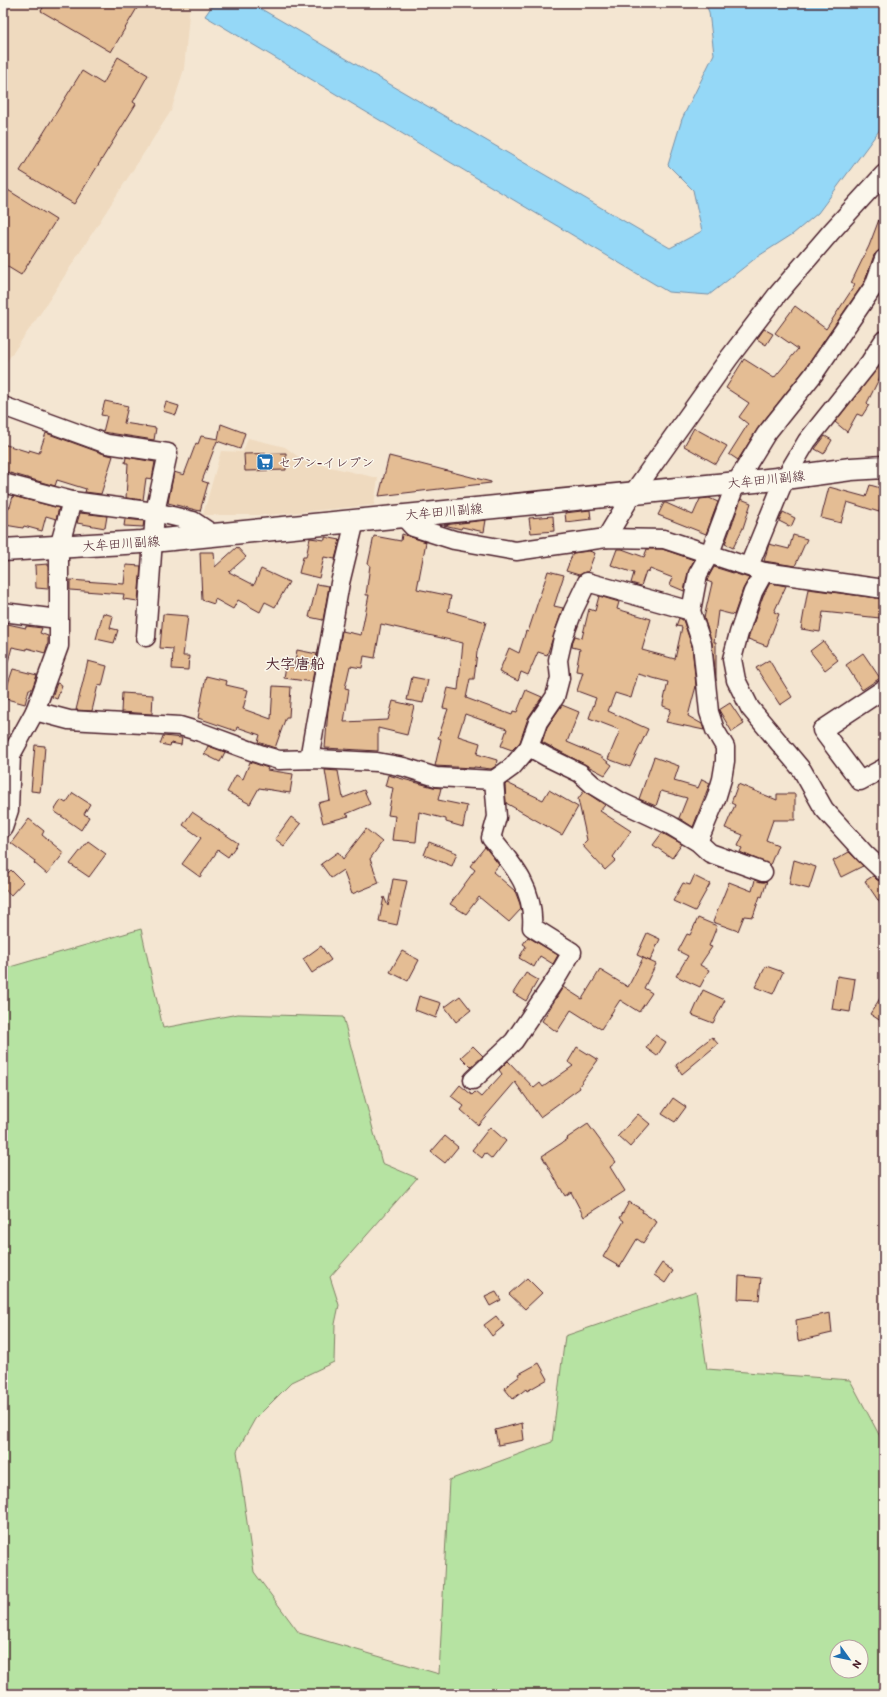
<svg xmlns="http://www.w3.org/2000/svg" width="887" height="1697" font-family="Itim,'Klee One',sans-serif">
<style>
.built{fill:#efdabf}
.green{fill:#b6e3a2;stroke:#808166;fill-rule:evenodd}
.water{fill:#95d8f7;stroke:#778ea5}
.building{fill:#e4bd94;stroke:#4a1f2b}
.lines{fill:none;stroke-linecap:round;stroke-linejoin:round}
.minor-casing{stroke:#4a1f2b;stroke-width:21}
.major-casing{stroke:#4a1f2b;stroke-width:25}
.minor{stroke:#fbf7ec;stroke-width:18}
.major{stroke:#fbf7ec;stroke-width:22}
.labels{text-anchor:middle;stroke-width:3;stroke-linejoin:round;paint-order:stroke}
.poi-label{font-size:13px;fill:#4a1f2b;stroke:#fbf7ec;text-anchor:start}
.street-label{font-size:13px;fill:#4a1f2b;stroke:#fbf7ec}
.quarter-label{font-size:15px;font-weight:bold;fill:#4a1f2b;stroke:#fbf7ec}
</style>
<rect width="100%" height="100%" fill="#f4e6d2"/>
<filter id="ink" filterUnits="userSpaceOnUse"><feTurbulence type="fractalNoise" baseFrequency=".025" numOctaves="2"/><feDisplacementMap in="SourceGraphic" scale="8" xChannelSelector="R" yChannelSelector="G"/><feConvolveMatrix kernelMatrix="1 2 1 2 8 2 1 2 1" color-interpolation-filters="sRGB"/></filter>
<g filter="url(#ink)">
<g class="built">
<path d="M3 3H190L184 69 171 111 42 311 3 367Z"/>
<path d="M248 438 285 447 304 461 378 478 374 505 270 515H203L221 451 243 452Z"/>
</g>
<path class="green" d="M141 929 163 1028 238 1014 343 1017 382 1163 417 1178 330 1277 339 1305 335 1324 334 1362 292 1382 255 1419 237 1451 254 1572 299 1633 439 1674 449 1480 552 1442 565 1336 696 1291 707 1369 850 1380 884 1444V1694H3V969ZM837 1647H861V1671H837Z"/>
<path class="water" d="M214 3H251L670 248 702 231 693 190 668 165 682 119 714 54 709 12 705 3H884V124L818 213 793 234 757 257 709 295 668 292 205 16Z"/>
<g class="building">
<path d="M46 3H140L111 52 41 11Z"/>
<path d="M118 57 148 75 133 102 136 104 74 204 20 171 82 71 103 84Z"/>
<path d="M3 187 56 220 21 275 3 264Z"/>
<path d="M883 209H884V249L878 251 874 255 865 281 805 369 758 428 738 460 729 454 748 424 739 417 749 403 726 388 744 359 774 378 798 349 775 333 795 306 826 329 855 285 851 283 869 246Z"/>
<path d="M764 329 773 334 766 345 757 339Z"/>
<path d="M884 360V369L867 403 869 405 862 416 857 414 847 432 835 422Z"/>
<path d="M105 401 128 406 124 423 156 428 154 440 103 432 107 416 101 415Z"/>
<path d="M166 402 179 406 176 415 163 411Z"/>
<path d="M221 424 245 433 240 449 217 441 202 481 208 483 200 511 168 503 174 472 184 475 196 443 198 444 201 436 218 439Z"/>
<path d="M694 428 727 446 716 464 684 446Z"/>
<path d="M46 433 104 454 113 456 101 494 85 492 86 489 57 480 55 486 3 471V444L29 452V450L39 453Z"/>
<path d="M825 436 832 440 824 454 815 449Z"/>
<path d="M286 453V470L245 471 244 454Z"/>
<path d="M389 456 491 482V483L379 496Z"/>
<path d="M126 457 155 462 152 479 146 478 143 500 126 498 128 463H125Z"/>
<path d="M870 485 884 489V495L879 512 847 502 841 523 821 518 829 487 866 497Z"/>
<path d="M13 496 59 508 56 519 46 516 42 531 24 526 23 528 5 525 8 507H10Z"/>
<path d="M709 498 718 502 706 534 658 515 664 503H666L693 515 700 499Z"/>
<path d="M741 499 751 503 743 528 733 548 725 544Z"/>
<path d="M590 510 591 519 566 522 565 513Z"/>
<path d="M783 512 795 518 791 527 779 521Z"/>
<path d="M80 513 107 516 105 528 77 523Z"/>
<path d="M553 516 554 531 531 533 529 518Z"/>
<path d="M125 519 144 521 143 527 124 526Z"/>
<path d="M486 520 484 532 462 527 461 529 444 525Z"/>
<path d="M402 534 426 542 417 589 451 596 448 611 486 622 477 652 474 679H470L466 698 512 715 513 711 517 712 526 690 542 697 528 718 520 742 512 750 501 746 507 729 465 714 458 736 480 743 477 754 497 760 496 766 491 769 474 767V768L435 766 441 739 438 738 448 709 443 708 448 688 458 690 463 643 381 624 375 658 364 656 362 668 350 666 345 688 349 689 344 722 388 720 393 701 414 706 407 735 378 728V751L325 748 328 710 342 631 361 635 369 595H366L370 565 368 564 374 536 401 541Z"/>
<path d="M793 535 807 539 795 566 764 561 769 544 789 549Z"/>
<path d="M325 537 340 540 335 559 324 557 319 578 299 573 303 557H306L310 538 325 540Z"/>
<path d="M237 547 246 557 229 572 254 585 261 569 289 582 275 607 265 602 260 612 238 600 233 609 215 599 214 604 202 600 200 552H214L215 567Z"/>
<path d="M617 549H622L644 557 647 549H662L694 560 688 572 684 591 670 585 673 578 650 569 649 572 646 571 641 586 631 583 634 573 611 565Z"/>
<path d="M589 551 595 553 588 572H585L579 575 566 571 573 553Z"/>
<path d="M48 564V589L36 588 35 565Z"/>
<path d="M126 565 141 566 138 601 123 599 124 594 70 590V580L124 584Z"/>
<path d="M714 567 749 578 743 589 734 615 718 611 714 642H716V681L712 643 704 618 712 583 707 581 708 578Z"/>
<path d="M548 571 564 575 554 606 563 608 547 655 538 652 528 675 521 672 518 681 499 672 509 648 519 653 526 631 528 632Z"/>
<path d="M770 583 786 586 774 612 779 614 767 646 748 639 763 596Z"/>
<path d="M317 584 329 586 323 620 309 617Z"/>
<path d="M808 589 884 599 880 618 823 612 820 632 801 629Z"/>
<path d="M599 596 619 602 617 609 651 619 642 650 675 659 682 627 676 626 679 618 683 620 692 646 696 686 688 716 702 724 704 730 666 722 671 709 663 706V704L668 682 638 674 631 698 615 693 608 711 648 729 630 767 608 759 620 730 589 718 596 698 577 691 583 672 576 671 580 649 572 647 573 641 575 636 582 638 589 609 595 611Z"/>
<path d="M103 613 113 616 110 628 118 630 114 643 96 639Z"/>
<path d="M163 614 188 616 183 656H189L188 670 172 669 173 649 160 648Z"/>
<path d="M3 623 26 628V626L42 628 40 633 48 636V643L45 653 27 648V650L12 647 6 669H3Z"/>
<path d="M823 641 838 660 825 670 810 651Z"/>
<path d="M297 650 317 654 312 682 284 678 286 666 294 667Z"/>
<path d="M863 653 880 678 862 690 846 665Z"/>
<path d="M769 660 792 697 780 705 756 668Z"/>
<path d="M88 661 107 666 102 686 98 685 92 711 76 710Z"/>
<path d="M13 669 37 675 32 689H29L25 704 3 698Z"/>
<path d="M206 676 227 681 226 685 248 690 243 709 271 719 273 686 291 687 289 717H286L275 748 258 742 260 735 237 727 236 731 198 718Z"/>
<path d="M412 677 428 680 423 703 407 700Z"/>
<path d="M57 683 62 685 57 699 52 697Z"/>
<path d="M122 693 153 695 152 714 121 712Z"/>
<path d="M730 703 744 724 732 732 719 710Z"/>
<path d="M562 705 579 712 567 742 600 756 612 765 605 775 542 742 547 727Z"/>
<path d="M163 736 182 738 181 745 171 743 170 746 160 744Z"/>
<path d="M35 745 45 746 42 785H41L40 792 31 791Z"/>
<path d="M208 746 225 752 220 762 204 754Z"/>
<path d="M654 757 679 766 674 781 698 788 702 779 710 783 693 827 679 818 687 798 661 791 656 806 639 799Z"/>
<path d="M250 762 268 768 267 770 293 774 290 793 259 788 250 804 227 792 236 775 243 779Z"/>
<path d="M325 770 338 771 343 798 364 790 370 804 346 814 349 816 323 823 318 803 330 800Z"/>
<path d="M388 775 433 787 441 788 438 800 467 806 463 827 446 822V819L419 812 416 842 392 840 395 816 388 815 393 788 385 786Z"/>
<path d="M507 783 543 800 549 790 578 807 562 835 506 803 505 785Z"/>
<path d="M738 784 777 800V794H795V820H773L766 840 778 845 770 865 740 852 742 848 738 846 743 835 725 828 735 805 731 803Z"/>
<path d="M584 791 605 805 600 811 631 831 613 857 616 860 605 870 582 845 587 840 578 799Z"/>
<path d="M73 793 90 804 84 814 89 817 81 830 54 811 61 800 66 803Z"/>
<path d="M192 812 238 843 228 857 218 850 200 877 182 864 201 838 183 825Z"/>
<path d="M291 817 301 824 284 846 275 839Z"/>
<path d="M29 819 44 831 42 835 64 853 47 874 34 863 35 861 11 843Z"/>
<path d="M366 829 382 842 370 859 379 883 352 894 343 870 331 878 321 864 338 852 343 859Z"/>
<path d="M662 833 682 844 672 858 653 845Z"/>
<path d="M88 841 106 854 89 877 70 864Z"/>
<path d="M429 842 457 853 452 866 424 855Z"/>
<path d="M485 847 499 865 493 872 515 891 520 904 521 909 509 922 479 897 466 914 450 904 475 870 470 866Z"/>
<path d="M849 852 863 866 841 877 833 861Z"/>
<path d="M794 860 816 867 809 889 789 884Z"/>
<path d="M11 870 23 882 11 895 3 888V878Z"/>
<path d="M694 876 710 884 695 911 673 901 683 883 690 885Z"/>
<path d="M873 876 877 880 884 882V909L865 881Z"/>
<path d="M393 879 407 881 397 925 379 921 384 897 388 906Z"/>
<path d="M755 880 764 882 767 881 762 897 760 896 753 917 744 916 738 931 713 922 729 882 752 891Z"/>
<path d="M698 918 717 926 709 946 712 947 700 965 709 970 700 987 676 976 688 956 678 951 687 934 690 935Z"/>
<path d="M647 933 660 939 650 961 637 955Z"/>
<path d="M528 937 558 955 553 964 540 956 534 967 519 958 526 946 523 944Z"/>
<path d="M321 946 331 960 312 973 303 959Z"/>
<path d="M402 951 419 960 408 981 390 972Z"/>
<path d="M643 958 656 964 644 988 652 993 639 1012 620 1000 601 1029 571 1010 557 1032 542 1021 563 987 582 999 600 970 628 987Z"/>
<path d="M766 966 783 972 773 994 755 987Z"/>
<path d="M526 973 538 980 526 1001 513 993Z"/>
<path d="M837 976 855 979 850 1012 832 1009Z"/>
<path d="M703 990 725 1000 713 1023 692 1015Z"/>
<path d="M884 992V1023L870 1014Z"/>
<path d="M419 996 441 1003 436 1018 415 1010Z"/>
<path d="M460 996 471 1010 456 1022 445 1007Z"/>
<path d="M655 1035 666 1042 657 1056 646 1048Z"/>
<path d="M712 1037 718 1044 682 1074 676 1065Z"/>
<path d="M473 1046 483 1056 471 1067 461 1057Z"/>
<path d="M577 1047 598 1060 579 1086 580 1088 540 1117 515 1082 478 1125 461 1110 464 1106 451 1096 460 1085 472 1095 475 1092 481 1097 502 1074 499 1070 508 1061 534 1088 540 1083 543 1087 573 1066 568 1062Z"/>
<path d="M673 1098 686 1107 675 1122 662 1114Z"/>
<path d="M638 1114 650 1124 630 1147 618 1136Z"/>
<path d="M588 1124 616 1162 610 1167 625 1191 584 1217 571 1192 565 1196 542 1156 568 1139 567 1138Z"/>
<path d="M490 1127 506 1141 492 1159 485 1153 482 1158 472 1150Z"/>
<path d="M445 1136 458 1147 445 1163 431 1152Z"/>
<path d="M629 1202 643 1210 642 1212 657 1222 643 1243 637 1239 620 1267 603 1257 624 1221 620 1218Z"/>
<path d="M662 1263 673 1271 665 1283 654 1275Z"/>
<path d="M739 1276 761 1278 759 1300 738 1299Z"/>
<path d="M527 1278 542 1293 525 1309 509 1294Z"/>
<path d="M496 1292 501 1300 490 1306 485 1297Z"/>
<path d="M830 1313 832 1333 798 1341 796 1320Z"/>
<path d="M496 1316 504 1326 492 1336 484 1325Z"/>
<path d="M539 1363 548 1379 527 1391 526 1389 513 1399 504 1388 520 1376 519 1374Z"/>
<path d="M522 1423 524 1440 498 1445 495 1430Z"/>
</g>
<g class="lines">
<g class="minor-casing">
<g id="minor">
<path d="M3 406 107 444 168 453 155 512 146 637"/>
<path d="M3 483 72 501 59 547V646L35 711 11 755 9 810 3 828"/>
<path d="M72 501 155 512 193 521 214 535"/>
<path d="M402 515 413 527 454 540 516 551 606 538 664 539 764 572 884 589"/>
<path d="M606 538 633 493 729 358 777 295 831 232 884 174"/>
<path d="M749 566 785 478 807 441 870 362 884 340"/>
<path d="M764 572 753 592 739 633 732 659 736 680 750 708 802 770 824 809 865 854 884 872"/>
<path d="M3 612 58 619"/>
<path d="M884 689 822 730 860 781 884 768"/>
<path d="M35 711 69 720 180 726 200 732 265 756 279 760 317 759 377 762 404 767 436 777 494 780 512 767 529 747 538 722 555 697 560 678 558 660 563 638 573 611 587 582 691 611"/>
<path d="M529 747 547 757 580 773 593 785 621 802 670 825 698 842 710 853 763 872"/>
<path d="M309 759 340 583 355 521"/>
<path d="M698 842 716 799 722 779 725 761V747L715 730 709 712 702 644 691 611 698 574 710 553 736 483 766 434 813 375 874 286 884 259"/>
<path d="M473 1080 514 1041 556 979 572 952 532 927C535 890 513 865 491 838L497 817 494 780"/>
</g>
</g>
<g class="major-casing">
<path id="major" d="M3 550 142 542 777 479 851 469 884 467"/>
</g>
<use href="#minor" class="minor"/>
<use href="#major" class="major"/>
</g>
</g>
<defs>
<g id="supermarket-square" transform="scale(0.9)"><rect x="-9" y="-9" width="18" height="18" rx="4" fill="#1f6fb2" stroke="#fbf7ec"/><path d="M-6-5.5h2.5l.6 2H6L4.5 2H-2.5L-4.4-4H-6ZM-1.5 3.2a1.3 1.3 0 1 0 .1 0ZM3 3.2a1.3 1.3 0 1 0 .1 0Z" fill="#fff"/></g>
</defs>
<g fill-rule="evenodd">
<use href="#supermarket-square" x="265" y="462"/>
</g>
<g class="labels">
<g class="poi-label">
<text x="278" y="467">セブン-イレブン</text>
</g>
<g class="street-label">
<text transform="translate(766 479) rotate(-6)" y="5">大牟田川副線</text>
<text transform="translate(444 511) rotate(-5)" y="5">大牟田川副線</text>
<text transform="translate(121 543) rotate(-4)" y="5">大牟田川副線</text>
</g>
<g class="quarter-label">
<text x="295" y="669">大字唐船</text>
</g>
</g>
<rect width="887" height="1697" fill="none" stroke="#fbf7ec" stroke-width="16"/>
<rect x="8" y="8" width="871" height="1681" fill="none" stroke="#4a1f2b" stroke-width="1.5" filter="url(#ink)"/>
<g transform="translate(849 1659) rotate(123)"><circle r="19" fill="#fbf7ec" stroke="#b4a19f"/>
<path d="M0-3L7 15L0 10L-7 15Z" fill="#1f6fb2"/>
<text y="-6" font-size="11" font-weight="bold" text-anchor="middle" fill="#4a1f2b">N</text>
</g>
</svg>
